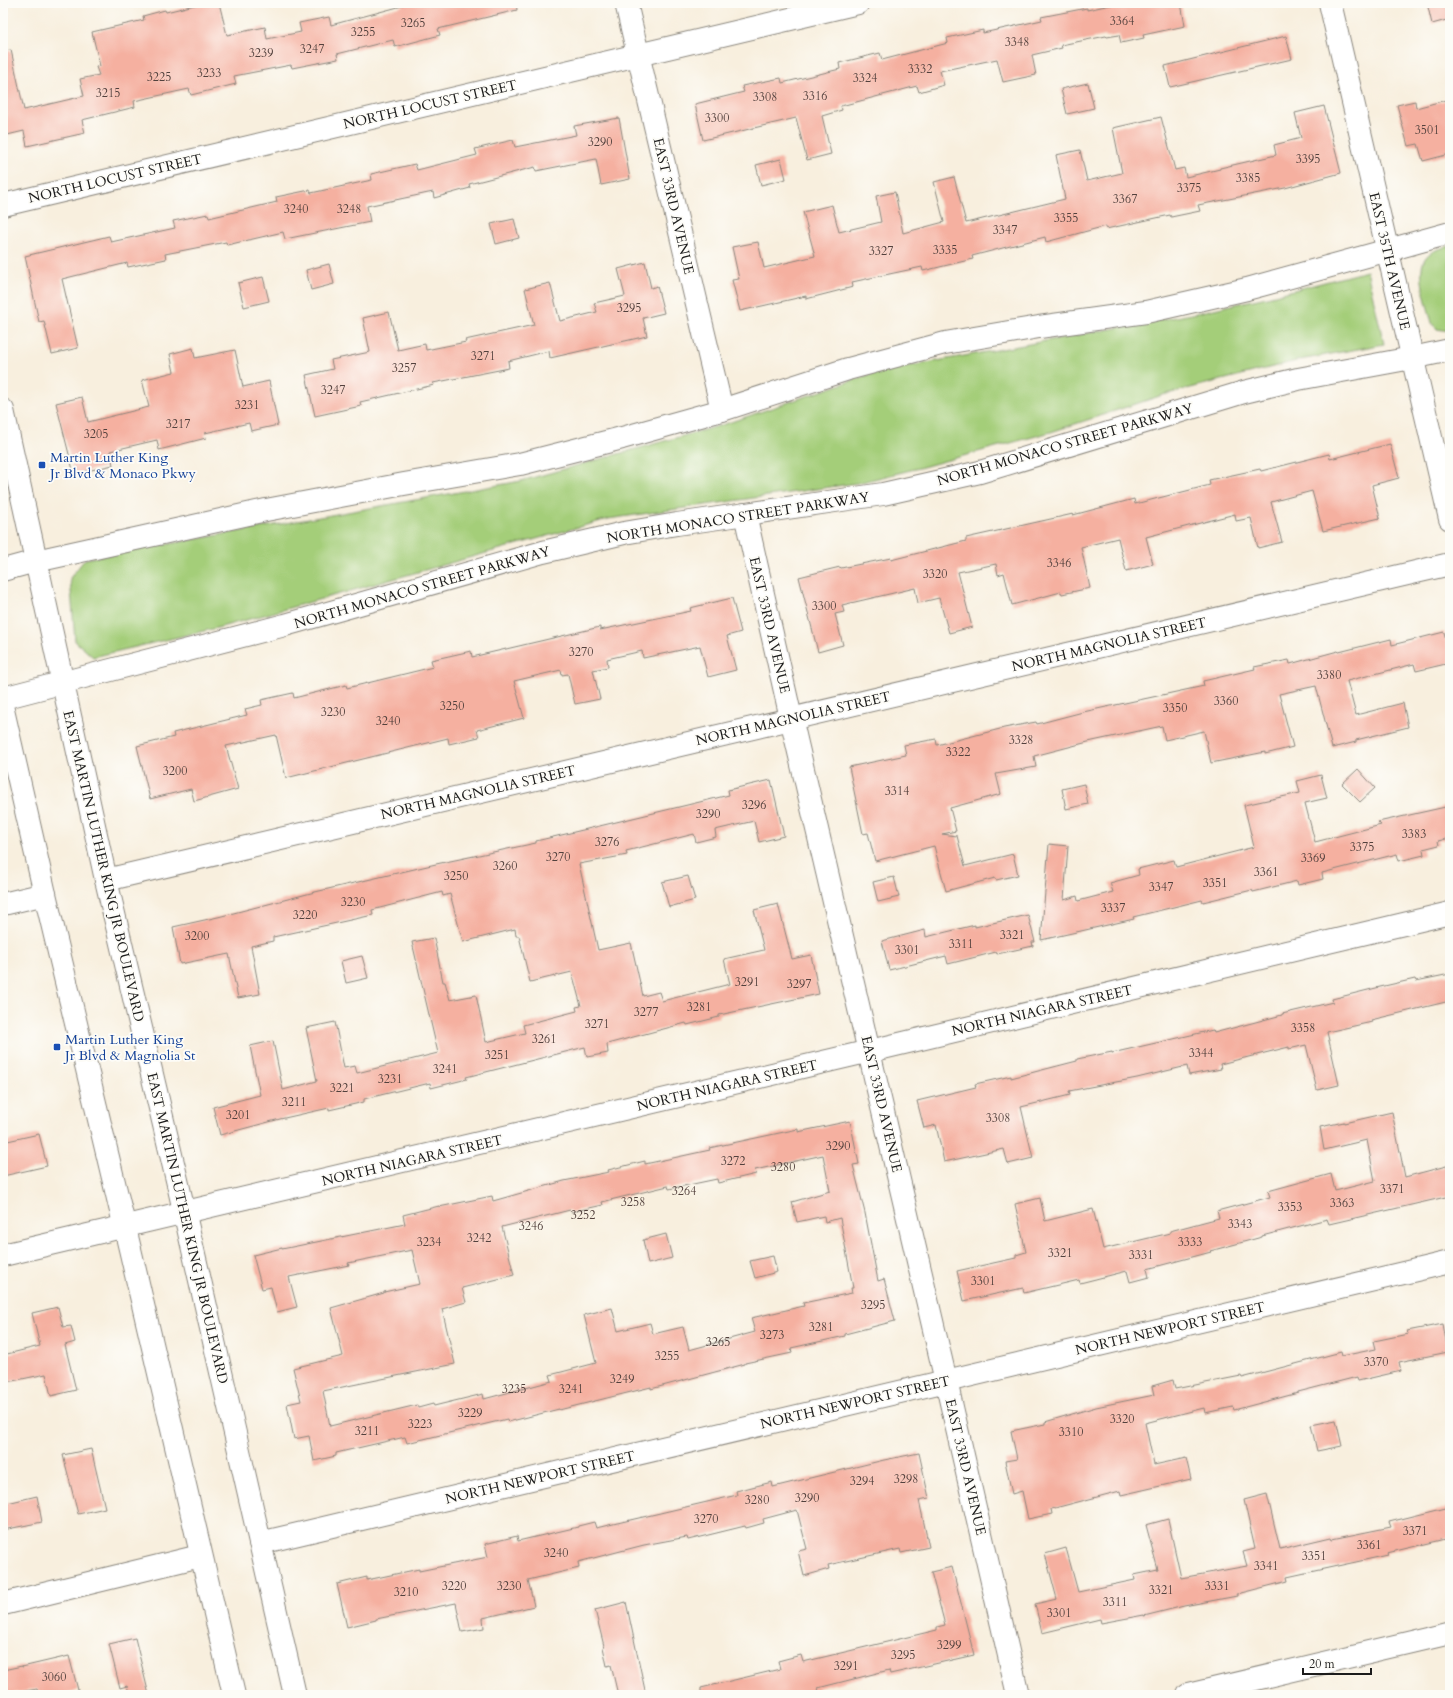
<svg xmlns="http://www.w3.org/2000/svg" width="1453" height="1698" font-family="Cardo,serif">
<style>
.green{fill:#a4ce79;stroke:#60754a}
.building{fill:#f5b0a0;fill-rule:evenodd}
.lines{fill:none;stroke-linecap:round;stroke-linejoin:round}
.minor-casing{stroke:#8a867d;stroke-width:24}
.tertiary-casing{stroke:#8a867d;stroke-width:24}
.secondary-casing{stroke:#8a867d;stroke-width:24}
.minor{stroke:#fff;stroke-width:22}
.tertiary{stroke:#fff;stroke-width:22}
.secondary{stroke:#fff;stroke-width:22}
.transit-dot{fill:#1a4fb4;stroke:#fdfcf7;stroke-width:1.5}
.labels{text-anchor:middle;stroke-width:3.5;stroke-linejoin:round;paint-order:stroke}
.number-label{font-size:12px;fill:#52413d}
.street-label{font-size:14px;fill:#1c1c1c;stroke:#fdfcf7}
.transit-label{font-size:14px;fill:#164399;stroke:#fdfcf7;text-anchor:start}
</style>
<rect width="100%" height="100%" fill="#fdfcf7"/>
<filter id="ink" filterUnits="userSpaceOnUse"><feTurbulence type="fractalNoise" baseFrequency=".025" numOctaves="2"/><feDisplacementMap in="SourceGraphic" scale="8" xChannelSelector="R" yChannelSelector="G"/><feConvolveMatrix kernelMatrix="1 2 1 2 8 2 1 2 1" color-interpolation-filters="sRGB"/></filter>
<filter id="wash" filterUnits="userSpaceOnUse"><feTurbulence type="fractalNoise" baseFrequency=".012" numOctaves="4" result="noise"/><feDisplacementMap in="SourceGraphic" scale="16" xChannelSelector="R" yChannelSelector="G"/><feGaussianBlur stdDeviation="0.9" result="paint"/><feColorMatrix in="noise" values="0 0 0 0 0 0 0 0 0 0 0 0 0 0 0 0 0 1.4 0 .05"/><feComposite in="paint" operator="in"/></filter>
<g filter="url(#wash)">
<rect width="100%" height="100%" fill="#f8efde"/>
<g class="green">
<path d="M1450 246V330L1449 331 1437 329 1432 323C1428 306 1414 270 1427 256 1432 250 1443 248 1450 246Z"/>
<path d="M1367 271 1384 344 1300 360 1163 395 1051 432 919 468 858 483 608 519 221 627 93 657 75 641 70 578 85 559 521 481 722 425 877 372 1192 314 1271 296Z"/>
</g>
<g id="blocks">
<g class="building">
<path d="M203 3H219L227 35 265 27 267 39 301 32 299 23 329 17 331 25 402 6V3H516L517 10 438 29 440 35 395 47 393 40 337 54 338 59 292 68 291 65 234 76 236 84 191 95 189 89 134 101 135 107 82 120 85 133 27 146 24 131 3 136V51L11 50 24 110 84 96 80 79 99 75 96 67 100 66 92 32 144 20 143 16 165 10 166 12Z"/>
<path d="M1120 3H1181L1185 26 1143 35 1144 38 1121 43 1119 35 1107 37 1106 36 1061 45 1062 48 1032 55 1036 75 1003 82 997 59 940 71 944 85 919 92 917 86 841 106 842 110 822 116 831 154 807 160 796 118 703 140 695 104 744 92 742 86 781 78 782 83 840 69 839 63 880 53 882 60 948 43 947 38 983 30V33L1042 20 1041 17 1087 8V10Z"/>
<path d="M1427 3H1450V19L1432 24Z"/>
<path d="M1286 36 1292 59 1170 87 1165 66Z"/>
<path d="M1088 83 1094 108 1067 114 1061 89Z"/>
<path d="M1446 100 1450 117V154L1423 161 1418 144 1408 146 1397 105 1415 101 1416 108Z"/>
<path d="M1324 106 1341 173 1285 188 1198 205 1200 211 1171 217 1170 215 1106 229V226L1046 242 1045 237 972 256 973 259 923 271 922 267 852 282 853 287 806 299V296L740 311 732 280 739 279 732 247 758 242 764 268 815 256 803 212 832 205 839 232 881 222 876 196 895 192 903 233 944 222 934 182 954 177 966 223 1065 199 1056 155 1080 150 1087 181 1122 173 1113 128 1161 117 1175 170 1184 168 1186 177 1220 169V168L1276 155 1274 145 1301 138 1295 113Z"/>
<path d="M619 118 630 179 601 185 596 159 536 171 535 167 469 184 470 188 434 198 433 192 367 206 370 222 285 239 283 232 227 245 226 242 165 254 166 259 128 267 127 263 62 279 78 348 52 354 44 321 39 322 25 256 109 236 111 242 175 228 173 221 208 214 209 218 277 202 276 197 310 190 311 193 372 180 371 174 415 164 417 170 477 155 475 149 513 140 515 147 576 135 574 126Z"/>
<path d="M781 159 786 179 761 185 756 165Z"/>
<path d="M514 219 519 238 496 244 491 224Z"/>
<path d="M645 262 651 288 657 286 664 313 643 318 647 336 550 358 549 351 508 361 509 368 433 383 434 385 360 402 361 406 315 416 306 375 333 369 331 360 370 352 363 318 389 312 398 350 425 344 426 350 466 342 465 340 534 325 525 289 550 283 560 321 597 312 594 303 625 296 618 269Z"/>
<path d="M329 264 334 284 311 290 306 270Z"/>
<path d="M263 277 269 301 244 307 238 283Z"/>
<path d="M193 348 195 358 235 350 243 387 269 381 278 425 251 431 249 423 205 433 206 438 159 450 157 440 110 451 113 465 74 474 56 403 82 397 88 422 149 407 142 380 174 372 170 354Z"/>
<path d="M1390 444 1399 478 1372 485 1380 518 1323 531 1312 491 1271 502 1282 542 1258 548 1251 518 1236 521 1235 514 1146 537 1153 564 1126 571 1118 538 1081 547 1090 588 1062 594 1061 592 1012 605 1004 573 998 575 996 564 958 572 972 627 949 633 939 598 918 603 915 588 842 605 844 612 835 614 843 645 818 652 799 577 840 567 841 568 891 558V560L966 541V538L1073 514V515L1134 499 1135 504 1210 485 1209 480 1260 469 1261 471 1329 454 1330 459Z"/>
<path d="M732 598 741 632 727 636 736 670 708 677 700 646 643 658 642 651 607 659 608 667 593 670 600 699 575 704 568 674 562 675 561 670 514 681 524 718 477 730 479 737 449 744 448 738 286 778 276 735 226 746 238 789 194 801 191 789 150 799 137 746 174 737 173 733 247 715 245 709 262 705 261 700 293 693 294 698 346 685 347 688 433 667 431 660 471 651 472 657 600 627V630L691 611 690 608Z"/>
<path d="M1444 632 1450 656V663L1416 671 1414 664 1347 681 1356 715 1403 703 1408 727 1356 740V742L1332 748 1316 686 1279 694 1293 747 1265 754V752L1211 763 1204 731 1165 740 1162 726 1088 742 1034 756 1036 767 996 774 1001 794 950 808 956 831 942 834 957 836 965 866 1013 854 1018 875 996 880 995 878 946 891 934 846 875 861 868 833 863 834 849 767 906 755 904 745 936 739 937 745 1004 728 1036 722 1037 724 1083 712 1204 686 1203 681 1255 669 1254 667 1289 660 1290 664 1338 651 1339 652 1391 639 1392 645Z"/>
<path d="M1358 769 1375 788 1360 802 1342 784Z"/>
<path d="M1321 775 1327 798 1305 803 1315 842 1381 825 1378 822 1450 806V838L1438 841 1439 845 1423 849 1424 855 1399 861 1397 854 1322 873 1323 879 1298 885 1297 881 1253 892 1252 890 1203 902 1202 900 1133 917 1134 919 1041 940 1049 844 1068 846 1064 900 1077 896 1078 901 1113 892 1110 883 1139 875 1138 869 1174 860 1176 867 1254 847 1244 805 1300 793 1297 781Z"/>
<path d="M771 780 784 836 759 842 754 821 715 830 716 837 696 842 694 834 626 851 627 855 579 864 598 950 631 943 643 996 659 992 662 1001 730 984 724 959 764 950 754 910 778 904 792 959 811 955 819 994 719 1015V1017L687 1025 686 1023 607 1044 608 1053 587 1057 585 1047 466 1077 467 1079 431 1088 430 1083 364 1099V1102L329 1110V1108L280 1119 220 1135 213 1107 260 1095 250 1046 273 1041 283 1090 317 1081 306 1028 335 1022 344 1068 355 1066 357 1073 438 1053 412 942 434 938 443 982H445L450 1000 476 995 486 1042 525 1033 523 1025 577 1011 576 1007 581 1006 572 972 530 982 519 936H516L515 929 463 942 450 894 443 896 442 892 372 910 373 915 273 937V941L251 946 260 994 238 998 229 954 180 964 173 927 218 917 315 892 436 864 536 843V841L587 829 729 795 728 790Z"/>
<path d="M1084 784 1088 804 1066 809 1062 789Z"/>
<path d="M688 876 695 900 669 907 662 882Z"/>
<path d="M894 877 899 897 878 902 873 882Z"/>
<path d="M1028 915 1035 942H1032L1033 946 997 954 996 952 948 964 946 956 889 970 882 941 925 930 926 937 975 925V927Z"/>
<path d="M362 956 368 978 346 983 341 961Z"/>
<path d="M1450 974V1001L1371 1020 1372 1022 1327 1032 1339 1085 1317 1090 1306 1045 1289 1049V1047L1220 1064 1221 1069 1189 1075 1187 1066 1137 1078 1069 1091 1070 1095 1021 1107 1033 1158 1008 1164 1004 1149 944 1162 936 1125 924 1128 917 1101 976 1087 975 1084 1011 1076V1078L1077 1061V1059L1112 1052V1053L1213 1030 1214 1033 1282 1015V1014L1333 1002 1332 999 1380 987 1415 979 1416 981Z"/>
<path d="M1392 1112 1405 1177 1450 1165V1196L1329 1224 1327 1219 1262 1236V1237L1210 1251 1211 1252 1147 1269 1149 1277 1130 1282 1127 1271 1080 1283 1079 1280 1024 1293 1023 1288 964 1301 957 1271 1016 1258V1255L1026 1252 1015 1204 1040 1198 1045 1221 1093 1209 1103 1249 1170 1233V1231L1219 1218 1217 1211 1270 1197 1268 1191 1331 1174 1335 1191 1375 1181 1367 1140 1324 1150 1320 1127 1344 1122V1123Z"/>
<path d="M850 1121 859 1164 853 1165 865 1213 878 1281 884 1279 895 1321 845 1334V1336L791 1348 792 1353 745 1363V1364L651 1389V1387L559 1410V1409L508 1422 507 1419 407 1443 405 1437 336 1453V1456L314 1461 309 1436 294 1439 287 1404 301 1401 293 1368 343 1356 331 1308 384 1293V1292L420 1284 412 1250 348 1263 349 1265 289 1277 297 1307 277 1312 271 1287 262 1289 253 1255 282 1248V1249L405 1224 403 1215 439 1206V1207L492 1196 493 1201 564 1181 609 1172 608 1170 645 1161V1164L710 1150 709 1148 756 1138 798 1129V1132ZM823 1155 830 1191 792 1202 797 1222 824 1216 825 1222 840 1218 853 1288H851L852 1293 803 1303 804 1306 751 1318 755 1332 689 1350 683 1327 653 1334 650 1323 618 1331 612 1308 584 1315 596 1363 550 1375 552 1381 484 1399 483 1394 434 1406 433 1404 418 1408 417 1405 330 1426 323 1391 455 1364 442 1309 466 1302 462 1288 514 1275 502 1227 570 1210 571 1212 603 1205 602 1202 668 1186 669 1189 717 1179 718 1183 756 1174 755 1170Z"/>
<path d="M39 1134 47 1166 3 1176V1142Z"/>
<path d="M666 1234 672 1258 648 1264 643 1240Z"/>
<path d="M773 1256 777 1272 755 1278 750 1261Z"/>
<path d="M58 1307 63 1327 71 1326 75 1342 65 1345 76 1390 51 1396 46 1374 3 1383V1355L40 1346 32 1313Z"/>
<path d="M1443 1324 1448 1352 1399 1362 1401 1371 1358 1381 1357 1377 1298 1392V1393L1234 1410 1233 1407 1205 1413 1204 1408 1145 1423 1154 1465 1186 1458 1191 1479 1121 1495 1120 1491 1051 1509 1052 1514 1028 1519 1022 1491 1012 1494 1005 1461 1017 1459 1011 1431 1045 1424V1422L1096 1407 1154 1395 1152 1386 1173 1380 1175 1389 1241 1376 1242 1378 1341 1352 1342 1356 1376 1349 1374 1341 1408 1334 1407 1331Z"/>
<path d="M1336 1420 1342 1446 1317 1451 1311 1425Z"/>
<path d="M91 1449 105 1508 78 1514 63 1455Z"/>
<path d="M919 1453 929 1498 919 1500 929 1547 901 1553 900 1549 828 1565 829 1569 804 1576 798 1551 807 1549 797 1510 763 1519 764 1523 746 1528 745 1526 688 1540 687 1537 644 1545 578 1562 579 1568 528 1580 534 1606 483 1618 484 1628 462 1632 456 1603 376 1619V1620L347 1627 337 1584 367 1577V1580L419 1569V1571L488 1557 485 1544 517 1536 518 1541 578 1527V1526L594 1522 596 1528 737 1495 736 1491 772 1482 773 1487 884 1460Z"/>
<path d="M1267 1494 1280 1549 1331 1537 1332 1539 1391 1527 1389 1522 1450 1507V1538L1387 1553 1388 1555 1287 1577 1288 1581 1237 1594V1596L1184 1606 1144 1616V1615L1101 1623 1100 1619 1042 1633 1035 1604 1057 1599 1045 1554 1066 1548 1078 1592 1135 1580 1134 1575 1158 1570 1146 1525 1168 1519 1181 1578 1247 1566 1243 1552 1255 1549 1244 1500Z"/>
<path d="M37 1496 42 1522 3 1530V1504Z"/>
<path d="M952 1567 974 1655 890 1674 889 1670 818 1688 820 1695H701V1688L780 1669 778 1661 801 1655 803 1662 937 1630V1627L945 1625 931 1572Z"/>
<path d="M626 1602 646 1695H618L611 1665 607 1666 603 1647 604 1646 595 1610Z"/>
<path d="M135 1638 149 1695H130L127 1686 120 1688 109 1644Z"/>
<path d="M69 1656 78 1690 57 1695H39L37 1689 3 1695V1670L22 1666V1667Z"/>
</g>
</g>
</g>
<g filter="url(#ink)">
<use href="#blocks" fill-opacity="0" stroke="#8a867d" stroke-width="1"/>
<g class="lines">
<g class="minor-casing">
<g id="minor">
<path d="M626 3 722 410"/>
<path d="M3 205 858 3"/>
<path d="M745 514 791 718 946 1381 1018 1695"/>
<path d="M106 880 1450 564"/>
<path d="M3 904 45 894"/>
<path d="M3 1255 870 1051 1450 913"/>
<path d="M260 1543 1450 1262"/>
<path d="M3 1604 200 1556"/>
</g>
</g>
<g class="tertiary-casing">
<g id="tertiary">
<path d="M1330 3 1450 519"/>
<path d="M36 561 266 510 404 484 520 464 622 438 722 410 848 369 945 343 1039 327 1146 312 1247 289 1450 233"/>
<path d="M3 698 285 625 543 552 624 533 677 524 883 494 980 472 1244 392 1298 379 1412 358 1450 350"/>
<path d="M1188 1695 1450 1633"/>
</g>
</g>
<g class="secondary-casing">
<g id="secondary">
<path d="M3 410 106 880 177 1180 295 1695"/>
<path d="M3 570 36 561"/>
<path d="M3 710 45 894 130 1249 234 1695"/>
</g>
</g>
<use href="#minor" class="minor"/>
<use href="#tertiary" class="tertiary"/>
<use href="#secondary" class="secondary"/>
</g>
</g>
<g class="transit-dot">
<rect x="38" y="461" width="8" height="8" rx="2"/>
<rect x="53" y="1043" width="8" height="8" rx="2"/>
</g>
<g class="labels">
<g class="number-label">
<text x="1122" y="25">3364</text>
<text x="413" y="27">3265</text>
<text x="363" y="36">3255</text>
<text x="1017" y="46">3348</text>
<text x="312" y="53">3247</text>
<text x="261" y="57">3239</text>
<text x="920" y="73">3332</text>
<text x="209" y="77">3233</text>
<text x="159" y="81">3225</text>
<text x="865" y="82">3324</text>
<text x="108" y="97">3215</text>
<text x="815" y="100">3316</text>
<text x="765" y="101">3308</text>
<text x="717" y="122">3300</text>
<text x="1427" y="134">3501</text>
<text x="600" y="146">3290</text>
<text x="1308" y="163">3395</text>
<text x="1248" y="182">3385</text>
<text x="1189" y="192">3375</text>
<text x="1125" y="203">3367</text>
<text x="296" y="213">3240</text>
<text x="349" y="213">3248</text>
<text x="1066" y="222">3355</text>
<text x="1005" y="234">3347</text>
<text x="945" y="254">3335</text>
<text x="881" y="255">3327</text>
<text x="629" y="312">3295</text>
<text x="483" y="360">3271</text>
<text x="404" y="372">3257</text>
<text x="333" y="394">3247</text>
<text x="247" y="409">3231</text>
<text x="178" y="428">3217</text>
<text x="96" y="438">3205</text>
<text x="1059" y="567">3346</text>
<text x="935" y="578">3320</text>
<text x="824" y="610">3300</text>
<text x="581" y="656">3270</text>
<text x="1329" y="679">3380</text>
<text x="1226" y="705">3360</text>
<text x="452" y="710">3250</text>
<text x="1175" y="712">3350</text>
<text x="333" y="716">3230</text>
<text x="388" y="725">3240</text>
<text x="1021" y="744">3328</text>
<text x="958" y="756">3322</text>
<text x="175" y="775">3200</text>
<text x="897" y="795">3314</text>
<text x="754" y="809">3296</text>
<text x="708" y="818">3290</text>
<text x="1414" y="838">3383</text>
<text x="607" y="846">3276</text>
<text x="1362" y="851">3375</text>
<text x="558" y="861">3270</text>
<text x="1313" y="862">3369</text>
<text x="505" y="870">3260</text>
<text x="1266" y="876">3361</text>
<text x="456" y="880">3250</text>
<text x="1215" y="887">3351</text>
<text x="1161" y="891">3347</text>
<text x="353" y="906">3230</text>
<text x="1113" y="912">3337</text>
<text x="305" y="919">3220</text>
<text x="1012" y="939">3321</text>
<text x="197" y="940">3200</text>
<text x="961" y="948">3311</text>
<text x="907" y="954">3301</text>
<text x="747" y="986">3291</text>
<text x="799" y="988">3297</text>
<text x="699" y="1011">3281</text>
<text x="646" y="1016">3277</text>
<text x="597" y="1028">3271</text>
<text x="1303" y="1032">3358</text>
<text x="544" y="1043">3261</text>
<text x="1201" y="1057">3344</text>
<text x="497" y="1059">3251</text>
<text x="445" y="1073">3241</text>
<text x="390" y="1083">3231</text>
<text x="342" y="1092">3221</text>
<text x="294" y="1106">3211</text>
<text x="238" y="1119">3201</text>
<text x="998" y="1122">3308</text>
<text x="838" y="1150">3290</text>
<text x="733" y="1165">3272</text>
<text x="783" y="1171">3280</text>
<text x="1392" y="1193">3371</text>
<text x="684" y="1195">3264</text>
<text x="633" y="1206">3258</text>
<text x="1342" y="1207">3363</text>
<text x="1290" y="1211">3353</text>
<text x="583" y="1219">3252</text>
<text x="1240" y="1228">3343</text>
<text x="531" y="1230">3246</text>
<text x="479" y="1242">3242</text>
<text x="429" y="1246">3234</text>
<text x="1190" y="1246">3333</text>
<text x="1060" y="1257">3321</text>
<text x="1141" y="1259">3331</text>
<text x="983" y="1285">3301</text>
<text x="873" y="1309">3295</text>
<text x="821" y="1331">3281</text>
<text x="772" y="1339">3273</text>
<text x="718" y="1346">3265</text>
<text x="667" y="1360">3255</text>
<text x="1376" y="1366">3370</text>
<text x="622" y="1383">3249</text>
<text x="514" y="1393">3235</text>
<text x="571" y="1393">3241</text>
<text x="470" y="1417">3229</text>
<text x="1122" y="1423">3320</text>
<text x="420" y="1428">3223</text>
<text x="367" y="1435">3211</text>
<text x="1071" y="1436">3310</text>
<text x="906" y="1483">3298</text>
<text x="862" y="1485">3294</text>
<text x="807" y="1502">3290</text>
<text x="757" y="1504">3280</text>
<text x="706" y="1523">3270</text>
<text x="1415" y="1535">3371</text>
<text x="1369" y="1549">3361</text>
<text x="556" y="1557">3240</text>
<text x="1314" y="1560">3351</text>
<text x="1266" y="1570">3341</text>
<text x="454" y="1590">3220</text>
<text x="509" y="1590">3230</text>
<text x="1217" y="1590">3331</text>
<text x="1161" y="1594">3321</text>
<text x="406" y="1596">3210</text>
<text x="1115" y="1606">3311</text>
<text x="1059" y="1617">3301</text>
<text x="949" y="1649">3299</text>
<text x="903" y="1659">3295</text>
<text x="846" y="1670">3291</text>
<text x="54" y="1681">3060</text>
</g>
<g class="street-label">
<text transform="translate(430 104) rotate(-13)" y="5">NORTH LOCUST STREET</text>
<text transform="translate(115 178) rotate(-13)" y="5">NORTH LOCUST STREET</text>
<text transform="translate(674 206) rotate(77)" y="5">EAST 33RD AVENUE</text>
<text transform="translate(1390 261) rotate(77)" y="5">EAST 35TH AVENUE</text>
<text transform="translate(1065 444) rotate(-16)" y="5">NORTH MONACO STREET PARKWAY</text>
<text transform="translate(738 517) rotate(-9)" y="5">NORTH MONACO STREET PARKWAY</text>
<text transform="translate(422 587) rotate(-16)" y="5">NORTH MONACO STREET PARKWAY</text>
<text transform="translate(770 625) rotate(77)" y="5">EAST 33RD AVENUE</text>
<text transform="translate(1109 644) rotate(-13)" y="5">NORTH MAGNOLIA STREET</text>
<text transform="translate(793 718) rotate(-13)" y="5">NORTH MAGNOLIA STREET</text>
<text transform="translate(478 792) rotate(-13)" y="5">NORTH MAGNOLIA STREET</text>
<text transform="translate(104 866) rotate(77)" y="5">EAST MARTIN LUTHER KING JR BOULEVARD</text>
<text transform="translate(1042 1010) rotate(-13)" y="5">NORTH NIAGARA STREET</text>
<text transform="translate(727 1085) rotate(-13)" y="5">NORTH NIAGARA STREET</text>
<text transform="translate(882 1104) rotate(77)" y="5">EAST 33RD AVENUE</text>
<text transform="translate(412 1160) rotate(-13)" y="5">NORTH NIAGARA STREET</text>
<text transform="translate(188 1228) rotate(77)" y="5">EAST MARTIN LUTHER KING JR BOULEVARD</text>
<text transform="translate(1170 1328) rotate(-13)" y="5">NORTH NEWPORT STREET</text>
<text transform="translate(855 1402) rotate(-13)" y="5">NORTH NEWPORT STREET</text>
<text transform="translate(966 1467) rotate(77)" y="5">EAST 33RD AVENUE</text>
<text transform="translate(540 1477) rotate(-13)" y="5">NORTH NEWPORT STREET</text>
</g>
<g class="transit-label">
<text x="50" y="462">Martin Luther King<tspan x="50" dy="16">Jr Blvd &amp; Monaco Pkwy</tspan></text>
<text x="65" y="1044">Martin Luther King<tspan x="65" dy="16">Jr Blvd &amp; Magnolia St</tspan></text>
</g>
</g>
<rect width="1453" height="1698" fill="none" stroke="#fdfcf7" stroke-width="16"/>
<path d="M1303 1668v6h68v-6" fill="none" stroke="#1c1c1c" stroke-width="2"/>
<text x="1309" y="1668" font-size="12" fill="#1c1c1c" stroke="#fdfcf7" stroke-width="3" paint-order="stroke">20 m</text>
</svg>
